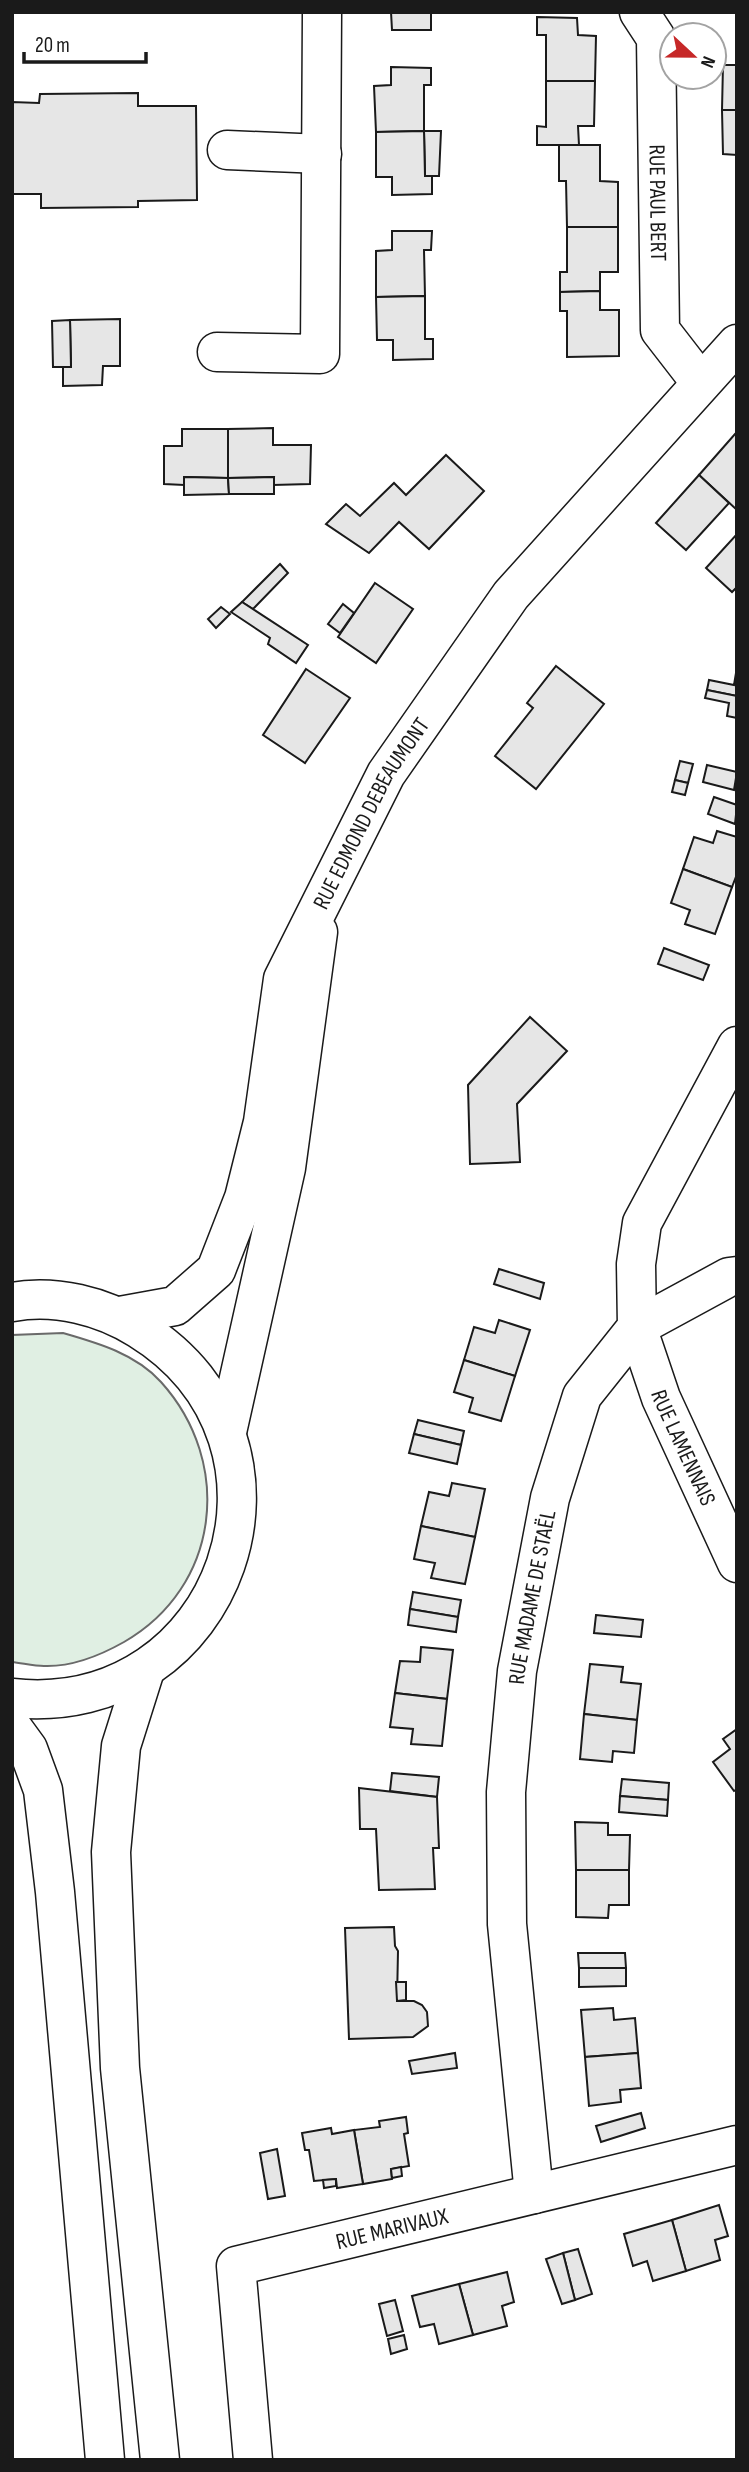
<svg xmlns="http://www.w3.org/2000/svg" width="749" height="2472" font-family="'Sofia Sans Condensed',sans-serif">
<style>
.green{fill:#e0efe3;stroke:#6a6a6a;stroke-width:2}
.building{fill:#e6e6e6;stroke:#1a1a1a;stroke-width:2}
.lines{fill:none;stroke-linecap:round;stroke-linejoin:round}
.minor-casing{stroke:#1a1a1a;stroke-width:41}
.major-casing{stroke:#1a1a1a;stroke-width:41}
.minor{stroke:#fff;stroke-width:38}
.major{stroke:#fff;stroke-width:38}
.labels{text-anchor:middle;stroke-width:5;stroke-linejoin:round;paint-order:stroke}
.street-label{font-size:23px;fill:#1a1a1a;stroke:#fff}
</style>
<rect width="100%" height="100%" fill="#fff"/>
<path class="green" d="M63 1333C98 1343 136 1354 161 1382 234 1463 220 1587 124 1642 101 1655 72 1667 44 1666 34 1666 22 1663 12 1662V1335Z"/>
<g class="building">
<path d="M391 12H431V30H392Z"/>
<path d="M537 17 577 18 578 35 596 36 595 81H546V35H537Z"/>
<path d="M723 65H737V110H722Z"/>
<path d="M391 67 431 68V85H424V131L376 132 374 86 391 85Z"/>
<path d="M546 81H595L594 126H578L579 145H537V126L546 127Z"/>
<path d="M138 93V106H196L197 200 138 201V207L41 208V194H12V102L39 103 40 94Z"/>
<path d="M722 110H737V155L723 154Z"/>
<path d="M424 131H441L439 176H425Z"/>
<path d="M424 131 425 176H432V194L392 195V177H376V132Z"/>
<path d="M559 145H600V181L618 182V227H567L566 181H559Z"/>
<path d="M567 227H618V272H600V291L560 292V272H567Z"/>
<path d="M392 231H432L431 250H424L425 296 376 297V251L392 250Z"/>
<path d="M600 291V310H619V356L567 357V311H560V292Z"/>
<path d="M425 296V339H433V359L393 360V340H377L376 297Z"/>
<path d="M120 319V366H103L102 385 63 386V367H71L70 320Z"/>
<path d="M70 320 71 367H53L52 321Z"/>
<path d="M273 428V445H311L310 484 273 485 274 477 228 478V429Z"/>
<path d="M182 429H228V478L184 477V485L164 484V446H182Z"/>
<path d="M735 434 737 435V510L699 475Z"/>
<path d="M446 455 484 491 429 549 399 522 369 553 326 524 346 504 360 516 394 483 406 495Z"/>
<path d="M699 475 729 503 686 550 656 523Z"/>
<path d="M184 477 228 478 229 494 184 495Z"/>
<path d="M274 477V494H229L228 478Z"/>
<path d="M737 534V587L732 592 706 568Z"/>
<path d="M280 564 288 573 253 609 242 602Z"/>
<path d="M375 583 413 609 376 663 338 637Z"/>
<path d="M242 602 308 645 296 663 268 644 270 638 231 612Z"/>
<path d="M343 604 354 613 340 633 328 624Z"/>
<path d="M221 607 230 614 216 628 208 619Z"/>
<path d="M556 666 604 704 536 789 495 756 533 708 527 703Z"/>
<path d="M306 669 350 698 305 763 263 735Z"/>
<path d="M736 673 737 696 707 690 709 680 734 685Z"/>
<path d="M707 690 737 696V718L727 716 729 703 705 698Z"/>
<path d="M680 761 693 764 688 783 675 780Z"/>
<path d="M707 765 737 772 734 790 703 782Z"/>
<path d="M675 780 688 783 685 795 672 792Z"/>
<path d="M714 797 737 805 735 824 708 814Z"/>
<path d="M717 831 737 837V874L732 887 683 869 694 837 713 843Z"/>
<path d="M683 869 732 887 715 934 685 924 690 910 671 903Z"/>
<path d="M664 948 709 965 703 980 658 964Z"/>
<path d="M530 1017 567 1051 517 1104 520 1162 470 1164 468 1085Z"/>
<path d="M499 1269 544 1283 540 1299 494 1284Z"/>
<path d="M499 1320 530 1330 515 1376 464 1360 474 1327 495 1333Z"/>
<path d="M464 1360 515 1376 501 1421 469 1412 473 1398 454 1392Z"/>
<path d="M418 1420 464 1431 461 1445 414 1434Z"/>
<path d="M414 1434 461 1445 457 1464 409 1453Z"/>
<path d="M452 1483 485 1489 475 1537 421 1526 429 1492 449 1496Z"/>
<path d="M421 1526 475 1537 465 1584 431 1578 435 1563 414 1559Z"/>
<path d="M413 1592 461 1600 458 1617 410 1609Z"/>
<path d="M410 1609 458 1617 456 1632 408 1625Z"/>
<path d="M596 1615 643 1620 641 1637 594 1633Z"/>
<path d="M421 1647 453 1650 447 1699 395 1693 400 1661 420 1662Z"/>
<path d="M590 1664 623 1667 621 1682 641 1684 637 1720 584 1714Z"/>
<path d="M395 1693 447 1699 442 1746 411 1744 413 1729 390 1727Z"/>
<path d="M584 1714 637 1720 634 1753 613 1751 612 1762 580 1759Z"/>
<path d="M737 1729V1789L734 1791 713 1762 730 1749 723 1739Z"/>
<path d="M392 1773 439 1777 437 1797 390 1791Z"/>
<path d="M622 1779 669 1783 668 1800 620 1796Z"/>
<path d="M359 1788 437 1797 439 1848H433L435 1889 379 1890 376 1829H360Z"/>
<path d="M620 1796 668 1800 667 1816 619 1812Z"/>
<path d="M575 1822 608 1823V1835H630L629 1870H576Z"/>
<path d="M576 1870H629V1905H609L608 1918 576 1917Z"/>
<path d="M394 1927 395 1946 398 1951 397 2001H414L422 2005 427 2012 428 2026 413 2037 349 2039 345 1928Z"/>
<path d="M578 1953H625L626 1968H579Z"/>
<path d="M579 1968H626V1986L579 1987Z"/>
<path d="M396 1982H406V2000L397 2001Z"/>
<path d="M613 2008 614 2020 635 2018 638 2053 585 2057 581 2010Z"/>
<path d="M455 2053 457 2068 412 2074 409 2061Z"/>
<path d="M638 2053 641 2088 620 2090 621 2102 589 2106 585 2057Z"/>
<path d="M641 2113 645 2128 601 2142 596 2126Z"/>
<path d="M406 2117 408 2133 404 2134 409 2166 391 2169 392 2179 363 2184 354 2130 380 2127 379 2121Z"/>
<path d="M331 2128 332 2134 354 2130 363 2184 337 2188 336 2179 314 2181 309 2150H305L302 2133Z"/>
<path d="M277 2149 285 2196 268 2199 260 2153Z"/>
<path d="M401 2167 402 2176 392 2178 391 2169Z"/>
<path d="M336 2179V2186L324 2188 323 2180Z"/>
<path d="M719 2205 728 2236 715 2240 720 2260 686 2271 672 2220Z"/>
<path d="M672 2220 686 2271 653 2281 647 2261 633 2266 624 2234Z"/>
<path d="M578 2249 592 2294 575 2300 563 2253Z"/>
<path d="M563 2253 575 2300 562 2304 546 2259Z"/>
<path d="M507 2272 514 2302 502 2306 507 2326 473 2335 459 2284Z"/>
<path d="M459 2284 473 2335 439 2344 434 2324 420 2327 412 2296Z"/>
<path d="M395 2300 403 2331 387 2336 379 2304Z"/>
<path d="M404 2335 407 2349 391 2354 388 2339Z"/>
</g>
<g class="lines">
<g class="minor-casing">
<g id="minor">
<path id="s1" d="M639 12 656 38 660 330 701 383"/>
<path d="M227 150 322 154"/>
<path d="M217 352 320 354 322 12"/>
<path id="s2" d="M737 1276 729 1277 637 1327 661 1398 737 1563"/>
<path id="s3" d="M534 2194 507 1924 506 1792 517 1671 550 1498 582 1396 637 1327 636 1264 642 1223 737 1046"/>
<path id="s4" d="M253 2460 236 2266 737 2145"/>
</g>
</g>
<g class="major-casing">
<g id="major">
<path d="M12 1302C55 1294 103 1306 139 1329 324 1443 227 1721 12 1698"/>
<path id="s5" d="M120 1316 175 1306 216 1270 244 1198 263 1122 283 979 386 774 511 595 737 344"/>
<path d="M227 1432 286 1168 318 932"/>
<path d="M145 1670 121 1746 111 1852 120 2068 160 2460"/>
<path d="M12 1727 28 1749 43 1790 55 1892 105 2460"/>
</g>
</g>
<use href="#minor" class="minor"/>
<use href="#major" class="major"/>
</g>
<g class="labels">
<g class="street-label">
<text dy="8" stroke="none"><textPath href="#s1" startOffset="196">RUE PAUL BERT</textPath></text>
<text dy="8" stroke="none"><textPath href="#s5" startOffset="598">RUE EDMOND DEBEAUMONT</textPath></text>
<text dy="8" stroke="none"><textPath href="#s2" startOffset="242">RUE LAMENNAIS</textPath></text>
<text dy="8" stroke="none"><textPath href="#s3" startOffset="600">RUE MADAME DE STAËL</textPath></text>
<text dy="8" stroke="none"><textPath href="#s4" startOffset="355">RUE MARIVAUX</textPath></text>
</g>
</g>
<rect width="749" height="2472" fill="none" stroke="#1a1a1a" stroke-width="28"/>
<g transform="translate(693 56) rotate(112)"><circle r="33" fill="#ffffff" stroke="#a3a3a3" stroke-width="2"/>
<path d="M0-5L12 26L0 18L-12 26Z" fill="#c62828"/>
<text y="-10" font-size="19" font-weight="bold" text-anchor="middle" fill="#1a1a1a">N</text>
</g>
<path d="M24 52v10h122v-10" fill="none" stroke="#1a1a1a" stroke-width="3.5"/>
<text x="35" y="52" font-size="21" fill="#1a1a1a" stroke="#ffffff" stroke-width="5" paint-order="stroke">20 m</text>
</svg>
